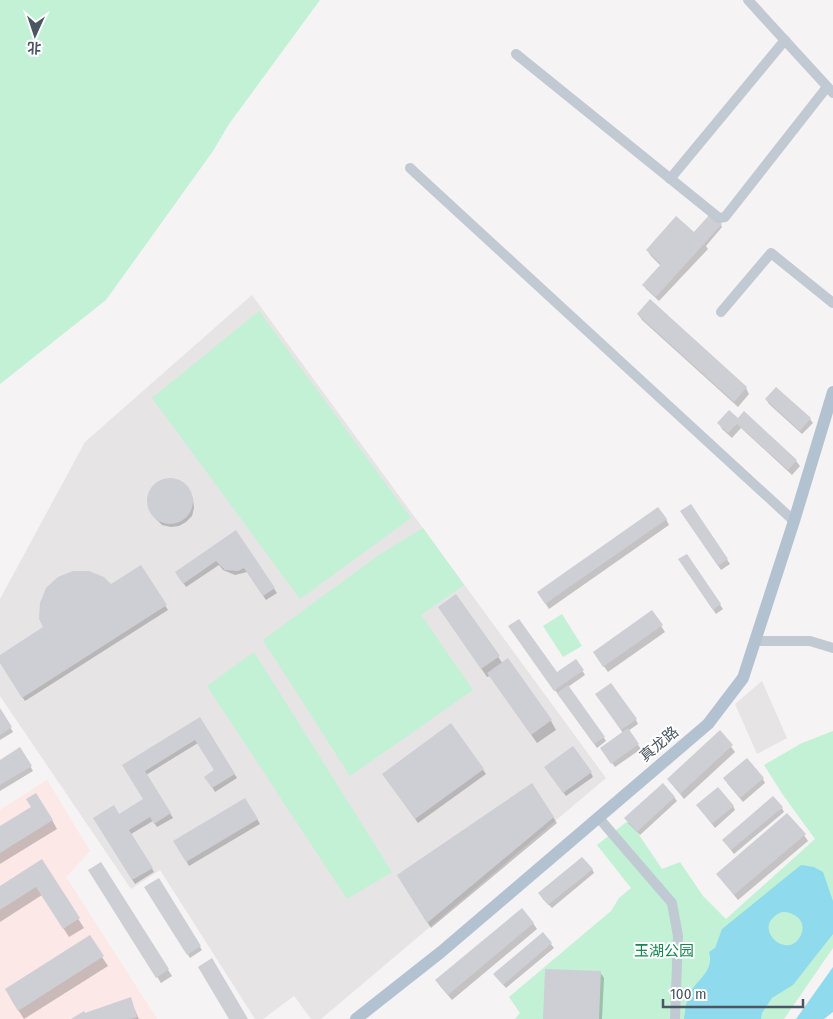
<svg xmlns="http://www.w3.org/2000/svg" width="833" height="1019" font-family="'Fira Sans Condensed','Noto Sans SC',sans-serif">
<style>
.education{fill:#e6e4e5}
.medical{fill:#fce8e6}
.green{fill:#c3f1d5}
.water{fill:#90daee;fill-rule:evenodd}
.shadow{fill:#0003}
.building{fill:#cdcfd5}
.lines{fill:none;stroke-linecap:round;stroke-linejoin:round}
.minor{stroke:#c1cad2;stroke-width:10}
.major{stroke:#b3c2d1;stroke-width:12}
.labels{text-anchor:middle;stroke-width:4;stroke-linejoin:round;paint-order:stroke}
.street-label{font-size:15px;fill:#4a5661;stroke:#fff}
.park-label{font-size:15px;fill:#17864f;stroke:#fff}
</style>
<rect width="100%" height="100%" fill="#f5f3f3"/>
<g class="education">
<path d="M252 295 606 778 321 1019H311L294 996 263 1019H255L160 870 131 889 0 696V599L85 442Z"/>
<path d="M762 681 787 738 757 754 735 704Z"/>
</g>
<path class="medical" d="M47 780 90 851 66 877 157 1019H0V810Z"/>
<g class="green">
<path d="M0 0H320L229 124 213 151 106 300 0 384Z"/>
<path d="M259 311 411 518 300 599 152 398Z"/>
<path d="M423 528 464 585 421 615 473 690 350 776 263 640 379 555Z"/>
<path d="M562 614 582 646 563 657 543 626Z"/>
<path d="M254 652 392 872 347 899 207 686Z"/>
<path d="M833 731V948L784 1019H515L520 1013 509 997 611 911 619 898 631 888 597 845 629 820 662 869 680 862 703 896 726 919 815 839 783 795 764 765 802 743Z"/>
</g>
<g class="water">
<path d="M801 865 814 867 823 872 833 901V934L793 985 772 998 762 1013 761 1019H684C685 1011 686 1002 689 995 695 980 715 972 709 952L715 948 722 929ZM782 912C795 912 807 921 801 935 788 963 748 926 782 912Z"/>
<path d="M833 967V1012L824 1019H796Z"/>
</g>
<g class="shadow">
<path d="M721 225 722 227 706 246 708 249 659 301 646 289 644 285 661 266 651 256 647 250Z"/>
<path d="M638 314 746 388 749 394 738 407 642 320Z"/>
<path d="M776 388 810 419 813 423 802 434 769 404 766 399Z"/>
<path d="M738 419 796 461 800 466 792 475 741 428 732 438 722 429 719 423Z"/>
<path d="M172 479 180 482 186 487 193 499 194 508 192 516 186 522 179 526 171 527 162 525 156 519 149 507 148 499 151 491 156 484 163 480Z"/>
<path d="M690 506 730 564 721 570 684 516Z"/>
<path d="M666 519 669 525 549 609 542 598Z"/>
<path d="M236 532 277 593 266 600 247 572 235 575 223 570 219 565 186 587 179 576Z"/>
<path d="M686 555 723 609 716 614 682 564Z"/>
<path d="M140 567 168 610 25 701 0 662V656Z"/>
<path d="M456 596 503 664 551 721 556 730 537 743 490 676 487 677 439 607Z"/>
<path d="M652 612 665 632 608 672 598 658Z"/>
<path d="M512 631 557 674 576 661 585 675 568 687 606 741 597 748Z"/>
<path d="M599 698 636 720 638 724 628 731 641 749 615 767 604 752 623 733Z"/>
<path d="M0 710 13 732 0 740Z"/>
<path d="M200 719 237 778 215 792 206 777 216 771 198 743 146 775 173 818 157 827 153 821 131 834 154 872 135 884 95 819 119 816 145 799 124 765Z"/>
<path d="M451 725 486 774 418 823 386 778Z"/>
<path d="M720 732 735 752 684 799 668 779Z"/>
<path d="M20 749 33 771 0 791V761Z"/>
<path d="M548 771 591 773 593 777 566 796Z"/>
<path d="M763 779 765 783 743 802 727 783Z"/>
<path d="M532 785 557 823 431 928 398 876Z"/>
<path d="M674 797 677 801 640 835 628 823Z"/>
<path d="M245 799 260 824 189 866 175 841Z"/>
<path d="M698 806H733L735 810 715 828Z"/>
<path d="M32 808 52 820 57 829 0 864V828Z"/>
<path d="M782 808 784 812 734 854 726 844Z"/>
<path d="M804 835 808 841 738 900 717 874Z"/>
<path d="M41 861 84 928 69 937 42 895 0 922V887Z"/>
<path d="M101 864 172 976 161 983 93 876Z"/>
<path d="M592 869 594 873 552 908 542 898Z"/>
<path d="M158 880 202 950 190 958 146 888Z"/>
<path d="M533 923 537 929 452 1000 440 986 437 981Z"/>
<path d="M543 934 554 948 506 988 497 978Z"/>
<path d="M102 957 108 966 24 1019 11 999Z"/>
<path d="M600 972 604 978 602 1019H545Z"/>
<path d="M130 999 139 1019H73L85 1015Z"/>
</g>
<g class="building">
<path d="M711 213 722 224 656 297 642 285 661 264 646 250 676 216 694 232Z"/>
<path d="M650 299 747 387 734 402 637 314Z"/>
<path d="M776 387 811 418 800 431 765 399Z"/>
<path d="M729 410 738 418 744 411 797 460 788 470 737 424 728 433 717 423Z"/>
<circle cx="170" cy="501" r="23"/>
<path d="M691 504 728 559 718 566 680 511Z"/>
<path d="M658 507 667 519 545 604 537 592Z"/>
<path d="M236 530 275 588 263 596 244 568 238 571 225 570 216 561 183 584 175 572Z"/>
<path d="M687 554 721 604 713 610 678 559Z"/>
<path d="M141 565 167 605 22 698 0 663V655L43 627 39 619 40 603 46 588 58 577 73 571H89L104 577 111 584Z"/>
<path d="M456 594 500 656 481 669 438 607Z"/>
<path d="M652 610 663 625 603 667 593 652Z"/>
<path d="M519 619 557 672 576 659 584 670 554 691 508 626Z"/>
<path d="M508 658 552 720 531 735 487 673Z"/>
<path d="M611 683 637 719 621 730 595 694Z"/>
<path d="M568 685 605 737 594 744 557 693Z"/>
<path d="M0 708 12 727 0 735Z"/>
<path d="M200 717 235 774 212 788 204 777 214 770 195 740 145 771 171 813 154 824 150 817 129 830 153 868 132 880 93 818 114 805 119 814 143 799 122 765Z"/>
<path d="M451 723 484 769 415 819 382 774Z"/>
<path d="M628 728 639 744 611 764 600 748Z"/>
<path d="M720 730 733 745 680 794 667 779Z"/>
<path d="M573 746 592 772 563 793 544 767Z"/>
<path d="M20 747 32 766 0 785V760Z"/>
<path d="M747 758 764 778 740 798 723 778Z"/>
<path d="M532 783 554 817 427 923 397 875Z"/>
<path d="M663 783 675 797 637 832 624 818Z"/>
<path d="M718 787 734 806 712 824 696 805Z"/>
<path d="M36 793 53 820 0 853V826L31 807 26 799Z"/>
<path d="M773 796 783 807 731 850 722 840Z"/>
<path d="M245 798 258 819 186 862 173 841Z"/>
<path d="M787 813 806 834 734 895 716 874Z"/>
<path d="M582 857 593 869 548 905 538 893Z"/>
<path d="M42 859 80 918 63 929 36 887 0 910V886Z"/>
<path d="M101 862 169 969 156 978 88 870Z"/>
<path d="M159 878 201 946 187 955 144 887Z"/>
<path d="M522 908 534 923 448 995 435 980Z"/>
<path d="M543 932 552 943 503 985 493 974Z"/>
<path d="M90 935 104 956 18 1011 5 989Z"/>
<path d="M212 958 248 1019H229L198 967Z"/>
<path d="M545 969 601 971 599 1019H543Z"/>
<path d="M131 997 137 1017 130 1019H71L84 1011 85 1013Z"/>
</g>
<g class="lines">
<g class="minor">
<path d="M748 0 833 93"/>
<path d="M516 54 719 218 725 217 827 87"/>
<path d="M410 168 794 521"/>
<path d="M670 179 785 40"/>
<path d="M721 312 771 253 833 303"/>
<path d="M755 641H810L833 648"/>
<path d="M598 817 672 903 678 936 675 1019"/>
</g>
<path class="major" d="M356 1019 441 952 708 724 743 678 794 521 833 392"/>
</g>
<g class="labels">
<g class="street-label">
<text transform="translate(659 744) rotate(-40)" y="5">真龙路</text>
</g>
<g class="park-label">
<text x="664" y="956">玉湖公园</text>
</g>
</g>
<g transform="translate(35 35) rotate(183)" stroke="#ffffff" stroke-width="4" paint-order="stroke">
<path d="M0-4L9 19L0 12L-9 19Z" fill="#4a5661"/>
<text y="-8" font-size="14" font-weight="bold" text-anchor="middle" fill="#4a5661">北</text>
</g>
<path d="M663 999v8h140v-8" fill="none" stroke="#4a5661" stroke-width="2.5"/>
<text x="670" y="999" font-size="15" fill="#4a5661" stroke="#ffffff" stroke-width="4" paint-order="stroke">100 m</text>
</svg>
